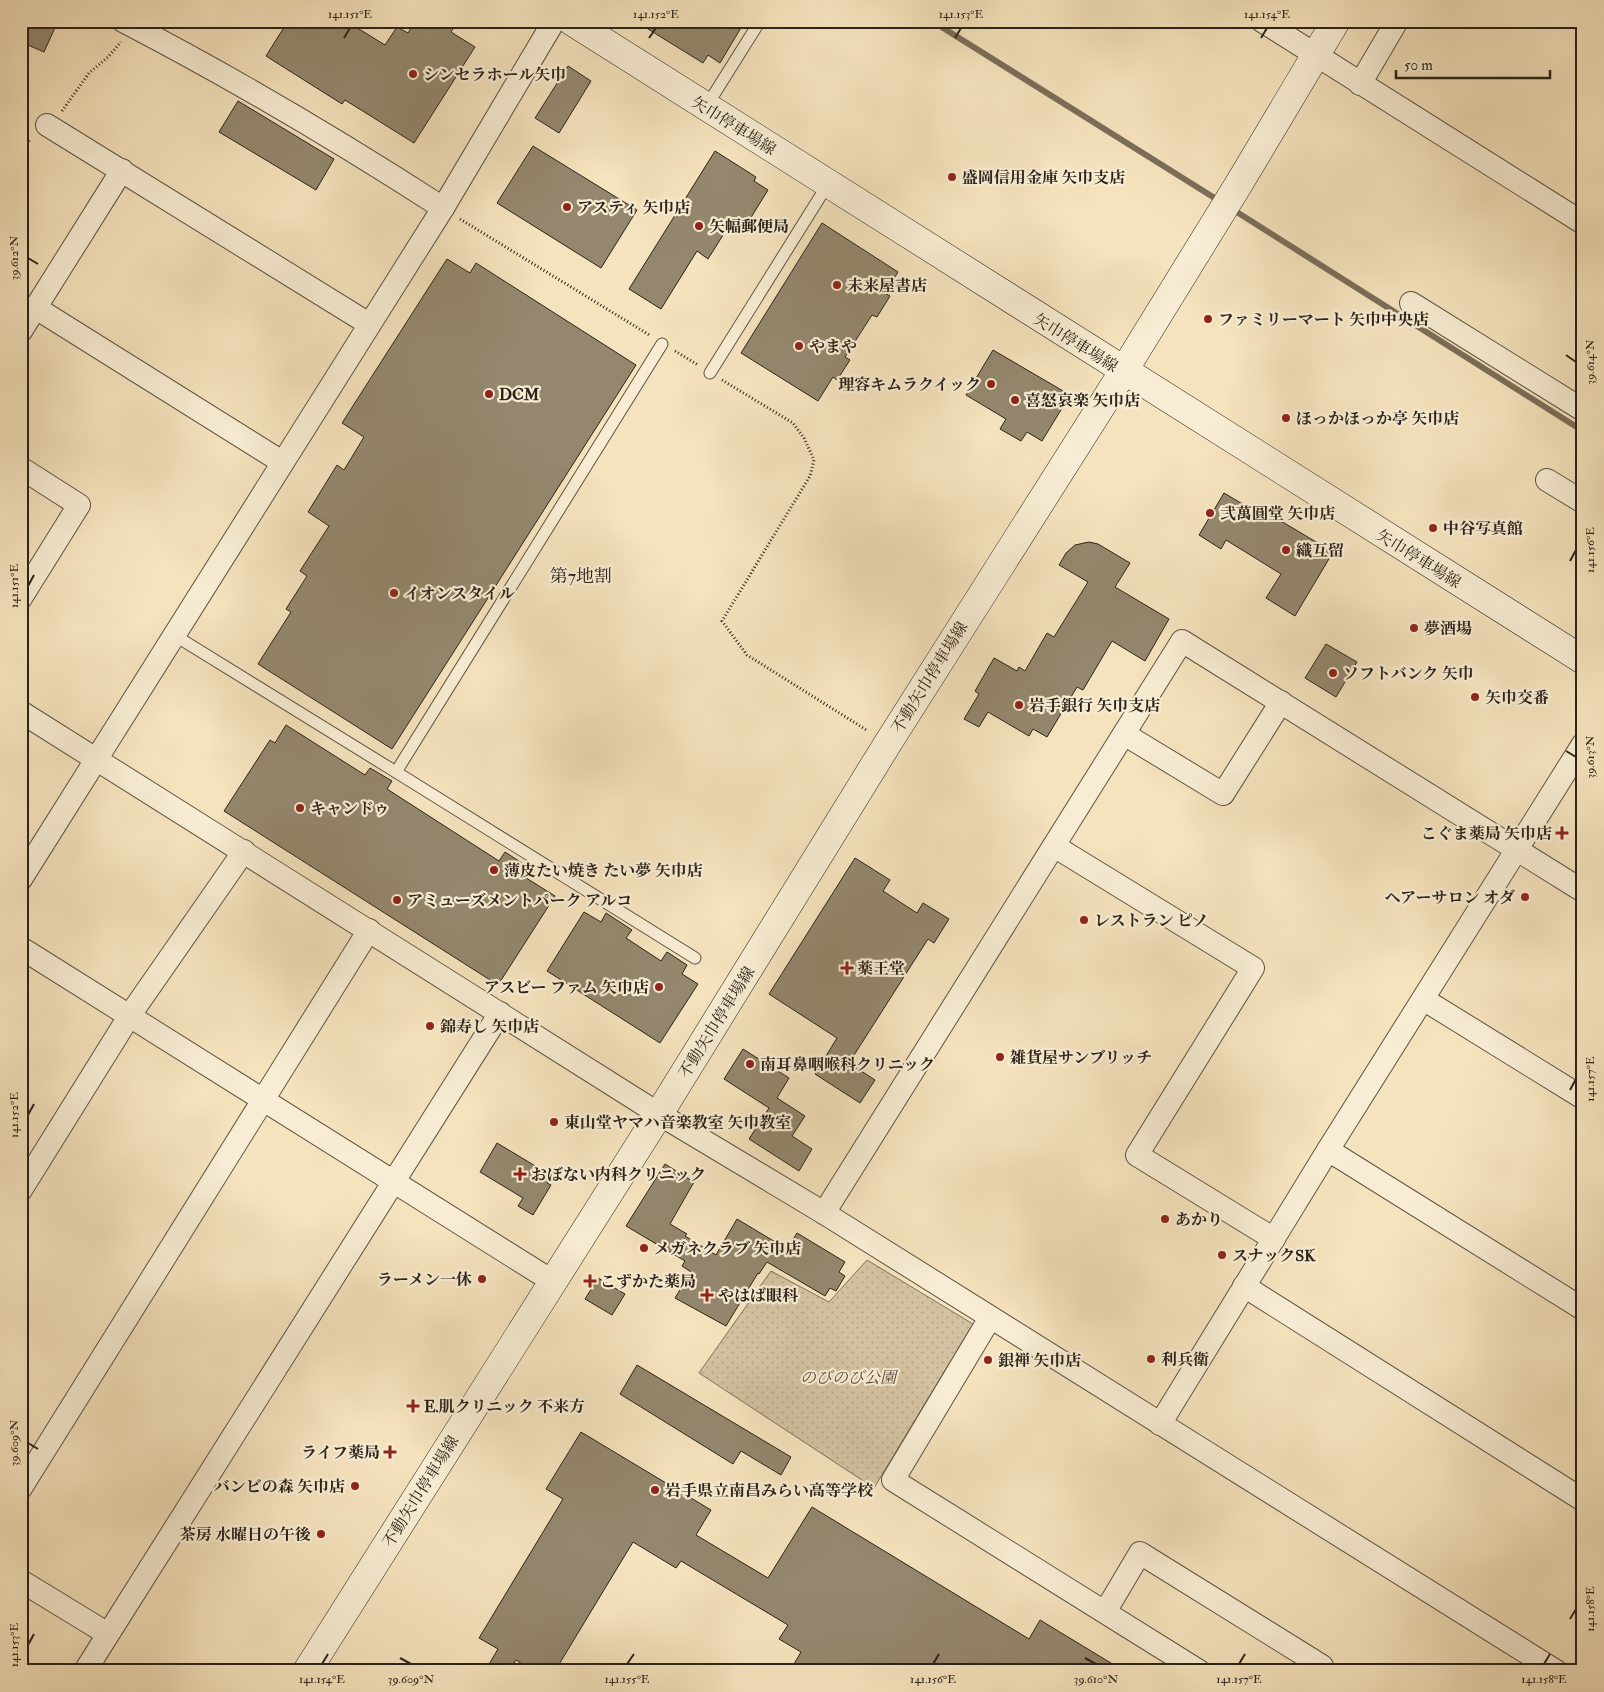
<svg xmlns="http://www.w3.org/2000/svg" width="1604" height="1692" font-family="'IM FELL Double Pica','Noto Serif JP',serif">
<style>
.grass{fill:url(#grass-dots);stroke:#7f725d}
.lines{fill:none;stroke-linecap:round;stroke-linejoin:round}
.stream{stroke:#7b6f5a;stroke-width:6}
.building{fill:#94876e;stroke:#2b2319}
.lane-casing{stroke:#5e5342;stroke-width:13}
.street-casing{stroke:#5e5342;stroke-width:24}
.secondary-casing{stroke:#2b2319;stroke-width:29}
.path{stroke:#2b2319;stroke-width:3;stroke-dasharray:1 2.5;stroke-linecap:butt}
.lane{stroke:#f8edd4;stroke-width:11}
.street{stroke:#f8edd4;stroke-width:22}
.secondary{stroke:#f8edd4;stroke-width:28}
.ticks{fill:none;stroke:#2b2319;stroke-width:2}
.poi-dot{fill:#8f2418;stroke:#f8edd4;stroke-width:2}
.labels{text-anchor:middle;stroke-width:4.5;stroke-linejoin:round;paint-order:stroke}
.poi-label{font-size:16px;font-weight:bold;fill:#2b2319;stroke:#f8edd4;text-anchor:start}
.street-label{font-size:16px;fill:#2b2319;stroke:#f8edd4}
.park-label{font-size:16px;font-style:italic;fill:#554b3b;stroke:#f8edd4}
.neighbourhood-label{font-size:18px;fill:#2b2319;stroke:#f8edd4}
.neatline{fill:none;stroke:#2b2319;stroke-width:2}
.ticks-label{font-size:12px;text-anchor:middle;fill:#2b2319}
</style>
<defs>
<pattern id="grass-dots" width="8" height="8" patternUnits="userSpaceOnUse" patternTransform="scale(1.25)"><rect width="8" height="8" fill="#d3c2a1"/><path d="M2 2h.1M6 6h.1" fill="none" stroke="#b5a68a" stroke-width="1.8" stroke-linecap="round"/></pattern>
</defs>
<rect width="100%" height="100%" fill="#f5e3bd"/>
<filter id="stains"><feTurbulence type="fractalNoise" baseFrequency=".004" numOctaves="4"/><feColorMatrix values="0 0 0 0 .2 0 0 0 0 .09 0 0 0 0 .02 0 0 0 .5 -.17"/></filter>
<radialGradient id="worn" r=".72"><stop offset=".6" stop-color="#630" stop-opacity="0"/><stop offset="1" stop-color="#630" stop-opacity=".3"/></radialGradient>
<path class="grass" d="M867 1260 973 1324 874 1488 699 1373 771 1271 829 1302Z"/>
<g class="lines">
<g class="stream">
<path d="M932 21 1221 202"/>
<path d="M1232 209 1583 431"/>
</g>
</g>
<g class="building">
<path d="M25 21H58L44 52 21 42V30Z"/>
<path d="M288 21H346L385 45 397 27 408 33 415 21H458L451 32 475 47 414 143 345 100 342 104 266 56Z"/>
<path d="M635 21H745L720 63 708 55 703 63Z"/>
<path d="M568 66 591 81 559 133 535 118Z"/>
<path d="M238 101 334 159 316 190 219 132Z"/>
<path d="M533 146 637 210 601 268 497 203Z"/>
<path d="M715 151 756 177 754 181 768 190 742 232 730 224 708 259 697 251 661 309 629 289Z"/>
<path d="M822 223 898 272 885 293 890 296 877 317 872 315 845 357 850 360 837 380 833 377 818 401 741 353Z"/>
<path d="M447 259 470 273 476 263 636 365 392 749 258 664 291 612 286 609 307 576 300 571 329 526 308 512 337 465 344 470 364 437 342 423Z"/>
<path d="M993 350 1070 395 1042 441 1027 432 1021 441 1000 429 1006 419 966 395Z"/>
<path d="M1224 493 1251 509 1254 505 1333 552 1295 616 1266 598 1281 574 1226 540 1221 549 1199 535Z"/>
<path d="M1089 542 1098 544 1130 563 1115 587 1169 619 1145 661 1112 641 1083 690 1077 687 1047 737 1033 729 1029 736 988 712 979 727 964 719 979 694 975 691 994 658 1017 671 1019 667 1025 671 1047 633 1054 637 1088 582 1059 565 1066 553 1075 545Z"/>
<path d="M1326 644 1357 662 1336 697 1305 678Z"/>
<path d="M286 725 365 775 370 768 392 781 387 789 499 861 505 852 528 867 523 876 555 896 498 985 224 811 270 740 275 743Z"/>
<path d="M855 858 890 880 883 891 917 913 923 903 949 919 934 943 928 939 849 1063 875 1080 860 1103 815 1074 837 1038 769 994Z"/>
<path d="M584 912 601 922 606 913 632 930 626 938 661 961 667 952 687 965 682 974 698 984 660 1043 547 971Z"/>
<path d="M743 1049 789 1078 777 1098 805 1116 792 1136 812 1149 799 1171 749 1139 769 1108 724 1079Z"/>
<path d="M497 1143 552 1176 547 1183 551 1185 533 1215 518 1206 523 1198 480 1172Z"/>
<path d="M665 1164 694 1182 670 1224 687 1234 685 1236 716 1255 737 1219 787 1249 797 1233 845 1262 839 1272 845 1276 836 1291 830 1288 825 1296 767 1262 759 1274 758 1273 726 1326 675 1298 691 1272 682 1266 685 1261 626 1226Z"/>
<path d="M598 1278 625 1294 612 1315 585 1299Z"/>
<path d="M637 1365 791 1457 781 1475 741 1451 733 1464 620 1394Z"/>
<path d="M581 1432 711 1510 696 1535 768 1578 812 1507 1029 1639 1040 1620 1124 1671H831L819 1663 815 1671H790L801 1652 779 1639 788 1625 681 1561 676 1568 633 1542 555 1671H533L516 1660 509 1671H485L498 1649 479 1638 563 1499 546 1489Z"/>
</g>
<g class="lines">
<g class="lane-casing">
<g id="lane">
<path d="M706 107 760 21"/>
<path d="M710 373 828 184"/>
<path d="M174 635 396 772 662 344"/>
<path d="M396 772 695 958"/>
</g>
</g>
<g class="street-casing">
<g id="street">
<path d="M123 21C233 78 339 141 443 208"/>
<path d="M1262 21 1583 223"/>
<path d="M1360 84 1397 21"/>
<path d="M47 125 369 324"/>
<path d="M1411 303 1583 410"/>
<path d="M36 308 282 462"/>
<path d="M21 331 122 170"/>
<path d="M21 468 79 505 21 598"/>
<path d="M1547 480 1583 502"/>
<path d="M21 712 659 1114 824 1213 1556 1671"/>
<path d="M1124 734 1223 794 1281 702"/>
<path d="M1054 846 1253 968 1137 1155 1274 1239"/>
<path d="M21 879 443 208 554 21"/>
<path d="M21 948 552 1281"/>
<path d="M1423 999 1583 1098"/>
<path d="M1328 1150 1583 1309"/>
<path d="M21 1190 130 1015 244 851"/>
<path d="M824 1213 1182 641 1583 891"/>
<path d="M1244 1286 1583 1500"/>
<path d="M990 1318 893 1480 1199 1671"/>
<path d="M1160 1424 1328 1150 1583 744"/>
<path d="M21 1488 369 930"/>
<path d="M21 1581 108 1634"/>
<path d="M1105 1612 1140 1553 1322 1666 1319 1671"/>
<path d="M85 1671 500 1013"/>
</g>
</g>
<g class="secondary-casing">
<g id="secondary">
<path d="M571 21 1583 660"/>
<path d="M307 1671 659 1114 888 743 1123 372 1240 182 1336 21"/>
</g>
</g>
<g class="path">
<path d="M62 111 89 73 108 57 121 42"/>
<path d="M21 112 29 116"/>
<path d="M21 148 31 139"/>
<path d="M460 219 651 336"/>
<path d="M675 351 698 365"/>
<path d="M722 380 793 423 804 438 814 460 810 476 722 621 747 655 868 731"/>
</g>
<use href="#lane" class="lane"/>
<use href="#street" class="street"/>
<use href="#secondary" class="secondary"/>
</g>
<path class="ticks" d="M344 38 350 28M649 38 656 28M955 38 961 28M1261 38 1267 28M28 258 38 264M1566 355 1576 362M1570 561 1576 550M28 586 34 575M1566 751 1576 757M1570 1090 1576 1079M28 1115 34 1104M28 1443 38 1449M1570 1619 1576 1609M28 1645 34 1634M400 1658 411 1664M1085 1658 1096 1664M322 1664 328 1654M627 1664 634 1654M933 1664 939 1654M1239 1664 1245 1654M1544 1664 1550 1654"/>
<g class="poi-dot">
<circle cx="413" cy="74" r="5"/>
<circle cx="952" cy="177" r="5"/>
<circle cx="567" cy="207" r="5"/>
<circle cx="699" cy="226" r="5"/>
<circle cx="837" cy="285" r="5"/>
<circle cx="1208" cy="319" r="5"/>
<circle cx="799" cy="346" r="5"/>
<circle cx="991" cy="384" r="5"/>
<circle cx="489" cy="394" r="5"/>
<circle cx="1015" cy="400" r="5"/>
<circle cx="1286" cy="418" r="5"/>
<circle cx="1210" cy="513" r="5"/>
<circle cx="1433" cy="528" r="5"/>
<circle cx="1286" cy="550" r="5"/>
<circle cx="394" cy="593" r="5"/>
<circle cx="1414" cy="628" r="5"/>
<circle cx="1333" cy="673" r="5"/>
<circle cx="1475" cy="697" r="5"/>
<circle cx="1019" cy="705" r="5"/>
<circle cx="300" cy="808" r="5"/>
<path d="M1559.5 825.5h5v5h5v5h-5v5h-5v-5h-5v-5h5z"/>
<circle cx="494" cy="870" r="5"/>
<circle cx="1525" cy="897" r="5"/>
<circle cx="397" cy="900" r="5"/>
<circle cx="1084" cy="920" r="5"/>
<path d="M844.5 960.5h5v5h5v5h-5v5h-5v-5h-5v-5h5z"/>
<circle cx="659" cy="987" r="5"/>
<circle cx="430" cy="1026" r="5"/>
<circle cx="1000" cy="1057" r="5"/>
<circle cx="750" cy="1064" r="5"/>
<circle cx="554" cy="1122" r="5"/>
<path d="M517.5 1166.5h5v5h5v5h-5v5h-5v-5h-5v-5h5z"/>
<circle cx="1165" cy="1219" r="5"/>
<circle cx="644" cy="1248" r="5"/>
<circle cx="1222" cy="1255" r="5"/>
<circle cx="482" cy="1279" r="5"/>
<path d="M587.5 1273.5h5v5h5v5h-5v5h-5v-5h-5v-5h5z"/>
<path d="M704.5 1287.5h5v5h5v5h-5v5h-5v-5h-5v-5h5z"/>
<circle cx="1151" cy="1359" r="5"/>
<circle cx="988" cy="1360" r="5"/>
<path d="M410.5 1398.5h5v5h5v5h-5v5h-5v-5h-5v-5h5z"/>
<path d="M387.5 1444.5h5v5h5v5h-5v5h-5v-5h-5v-5h5z"/>
<circle cx="355" cy="1486" r="5"/>
<circle cx="655" cy="1490" r="5"/>
<circle cx="321" cy="1534" r="5"/>
</g>
<g class="labels">
<g class="poi-label">
<text x="423" y="80">シンセラホール矢巾</text>
<text x="962" y="183">盛岡信用金庫 矢巾支店</text>
<text x="577" y="213">アスティ 矢巾店</text>
<text x="709" y="232">矢幅郵便局</text>
<text x="847" y="291">未来屋書店</text>
<text x="1218" y="325">ファミリーマート 矢巾中央店</text>
<text x="809" y="352">やまや</text>
<text x="981" y="390" text-anchor="end">理容キムラクイック</text>
<text x="499" y="400">DCM</text>
<text x="1025" y="406">喜怒哀楽 矢巾店</text>
<text x="1296" y="424">ほっかほっか亭 矢巾店</text>
<text x="1220" y="519">弐萬圓堂 矢巾店</text>
<text x="1443" y="534">中谷写真館</text>
<text x="1296" y="556">織互留</text>
<text x="404" y="599">イオンスタイル</text>
<text x="1424" y="634">夢酒場</text>
<text x="1343" y="679">ソフトバンク 矢巾</text>
<text x="1485" y="703">矢巾交番</text>
<text x="1029" y="711">岩手銀行 矢巾支店</text>
<text x="310" y="814">キャンドゥ</text>
<text x="1552" y="839" text-anchor="end">こぐま薬局 矢巾店</text>
<text x="504" y="876">薄皮たい焼き たい夢 矢巾店</text>
<text x="1515" y="903" text-anchor="end">ヘアーサロン オダ</text>
<text x="407" y="906">アミューズメントパーク アルコ</text>
<text x="1094" y="926">レストラン ピノ</text>
<text x="857" y="974">薬王堂</text>
<text x="649" y="993" text-anchor="end">アスビー ファム 矢巾店</text>
<text x="440" y="1032">錦寿し 矢巾店</text>
<text x="1010" y="1063">雑貨屋サンブリッチ</text>
<text x="760" y="1070">南耳鼻咽喉科クリニック</text>
<text x="564" y="1128">東山堂ヤマハ音楽教室 矢巾教室</text>
<text x="531" y="1180">おぼない内科クリニック</text>
<text x="1175" y="1225">あかり</text>
<text x="654" y="1254">メガネクラブ 矢巾店</text>
<text x="1232" y="1261">スナックSK</text>
<text x="472" y="1285" text-anchor="end">ラーメン一休</text>
<text x="600" y="1287">こずかた薬局</text>
<text x="718" y="1301">やはば眼科</text>
<text x="1161" y="1365">利兵衛</text>
<text x="998" y="1366">銀禅 矢巾店</text>
<text x="424" y="1412">E.肌クリニック 不来方</text>
<text x="380" y="1458" text-anchor="end">ライフ薬局</text>
<text x="345" y="1492" text-anchor="end">バンビの森 矢巾店</text>
<text x="665" y="1496">岩手県立南昌みらい高等学校</text>
<text x="311" y="1540" text-anchor="end">茶房 水曜日の午後</text>
</g>
<g class="street-label">
<text transform="translate(734 125) rotate(32)" y="6">矢巾停車場線</text>
<text transform="translate(1076 342) rotate(32)" y="6">矢巾停車場線</text>
<text transform="translate(1419 558) rotate(32)" y="6">矢巾停車場線</text>
<text transform="translate(929 677) rotate(-58)" y="6">不動矢巾停車場線</text>
<text transform="translate(716 1022) rotate(-58)" y="6">不動矢巾停車場線</text>
<text transform="translate(420 1491) rotate(-58)" y="6">不動矢巾停車場線</text>
</g>
<g class="park-label">
<text x="848" y="1383">のびのび公園</text>
</g>
<g class="neighbourhood-label">
<text x="581" y="582">第7地割</text>
</g>
</g>
<rect width="1604" height="1692" fill="none" stroke="#f5e3bd" stroke-width="55"/>
<path d="M1396 70v8h154v-8" fill="none" stroke="#2b2319" stroke-width="2.5"/>
<text x="1404" y="70" font-size="15" fill="#2b2319" stroke="#f8edd4" stroke-width="4" paint-order="stroke">50 m</text>
<rect x="28" y="28" width="1548" height="1636" class="neatline"/>
<g class="ticks-label">
<text x="350" y="18">141.151°E</text>
<text x="656" y="18">141.152°E</text>
<text x="961" y="18">141.153°E</text>
<text x="1267" y="18">141.154°E</text>
<text transform="translate(14 258) rotate(-90)" y="4">39.612°N</text>
<text transform="translate(1590 362) rotate(-90)" y="4">39.614°N</text>
<text transform="translate(1590 550) rotate(-90)" y="4">141.156°E</text>
<text transform="translate(14 586) rotate(-90)" y="4">141.151°E</text>
<text transform="translate(1590 757) rotate(-90)" y="4">39.613°N</text>
<text transform="translate(1590 1079) rotate(-90)" y="4">141.157°E</text>
<text transform="translate(14 1115) rotate(-90)" y="4">141.152°E</text>
<text transform="translate(14 1443) rotate(-90)" y="4">39.609°N</text>
<text transform="translate(1590 1609) rotate(-90)" y="4">141.158°E</text>
<text transform="translate(14 1645) rotate(-90)" y="4">141.153°E</text>
<text x="322" y="1683">141.154°E</text>
<text x="411" y="1683">39.609°N</text>
<text x="627" y="1683">141.155°E</text>
<text x="933" y="1683">141.156°E</text>
<text x="1096" y="1683">39.610°N</text>
<text x="1239" y="1683">141.157°E</text>
<text x="1544" y="1683">141.158°E</text>
</g>
<rect width="100%" height="100%" filter="url(#stains)"/>
<rect width="100%" height="100%" fill="url(#worn)"/>
</svg>
